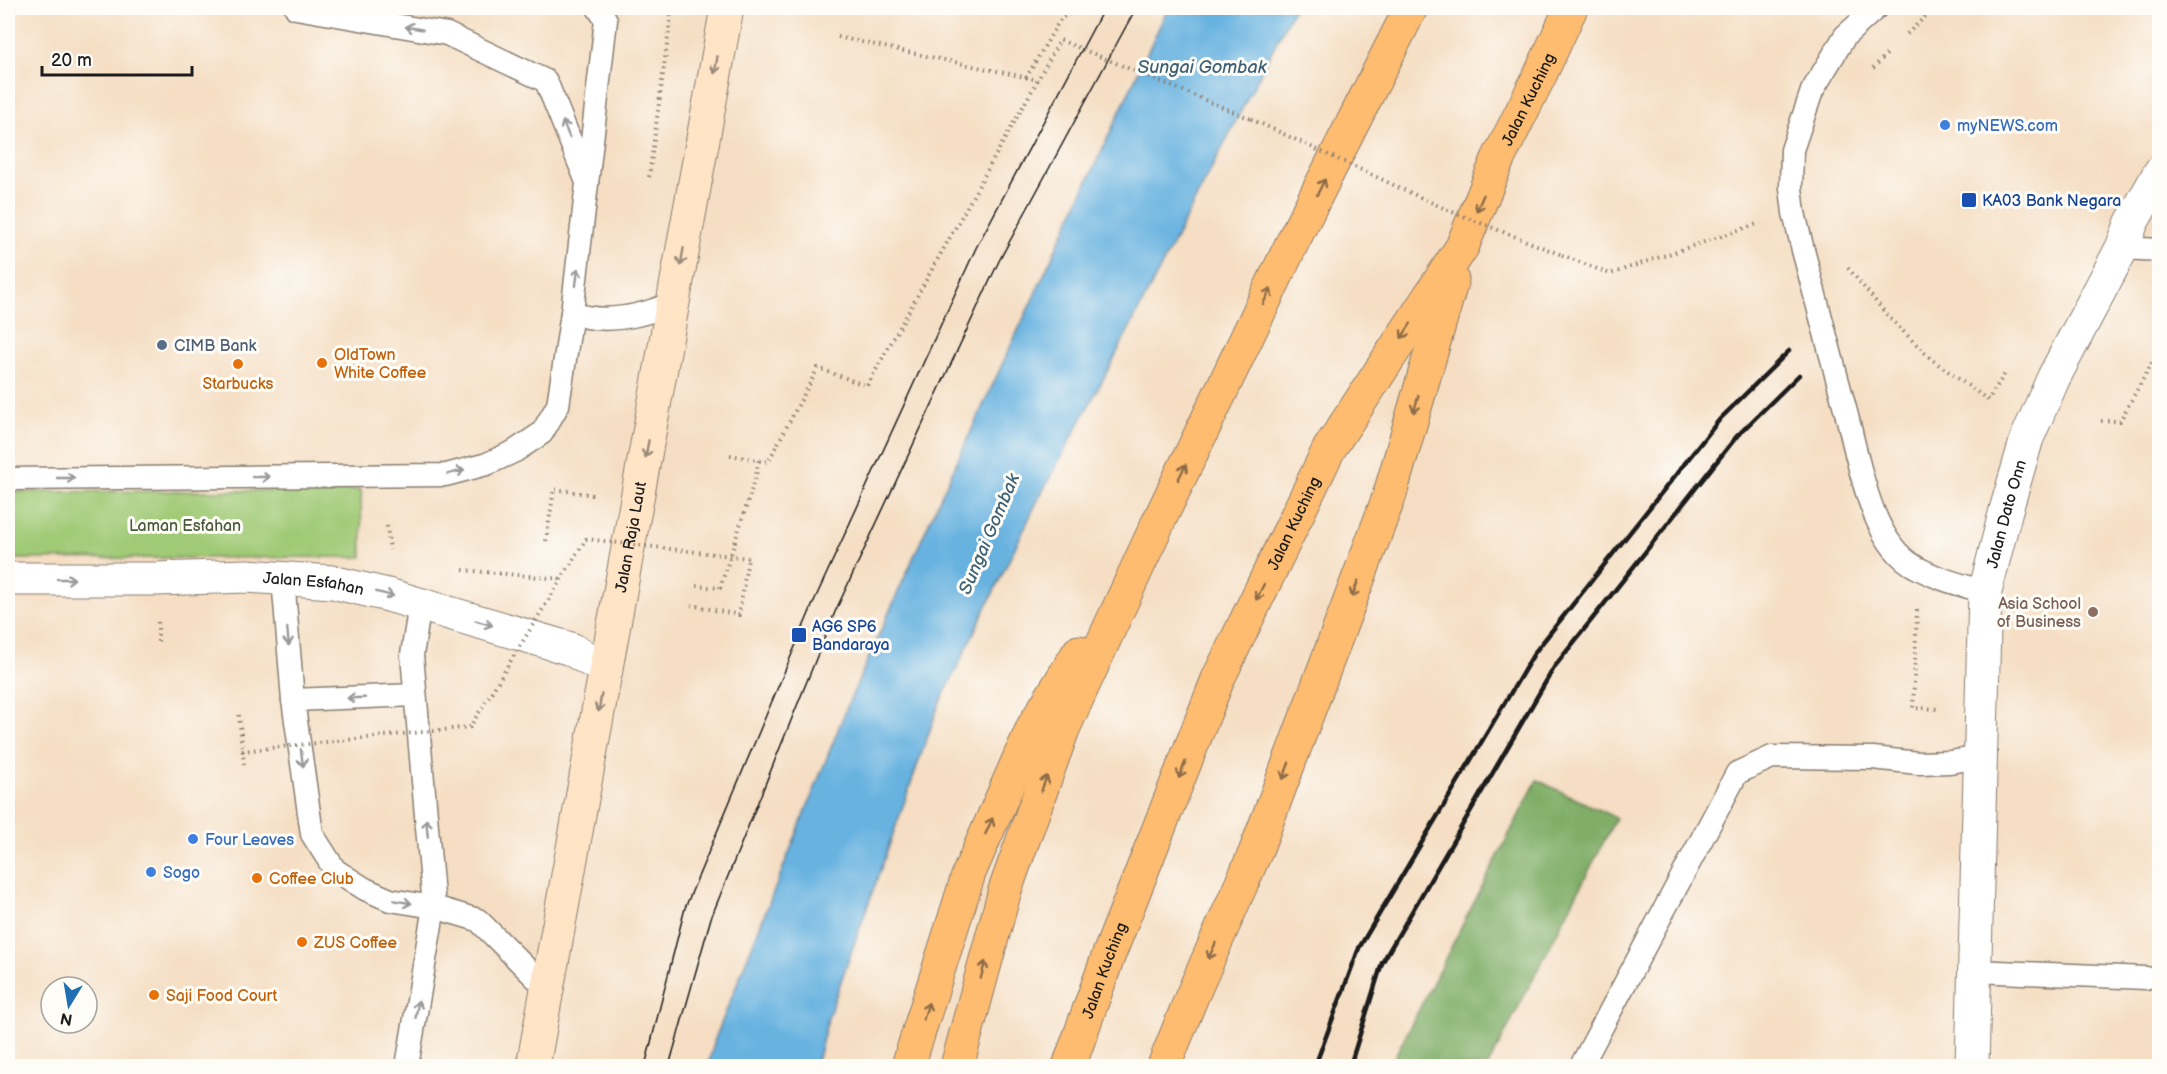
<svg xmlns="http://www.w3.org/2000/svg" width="2167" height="1074" font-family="'Balsamiq Sans',sans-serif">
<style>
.green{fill:#a0ca76;stroke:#5e7349;stroke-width:1.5}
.forest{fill:#80ae67;stroke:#4e6542;stroke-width:1.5}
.water{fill:#67b2e0;stroke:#42677e;stroke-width:1.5}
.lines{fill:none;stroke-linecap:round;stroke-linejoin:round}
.service-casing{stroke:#887d70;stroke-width:25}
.minor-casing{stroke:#887d70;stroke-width:35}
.tertiary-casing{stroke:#887d70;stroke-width:35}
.secondary-casing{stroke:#887d70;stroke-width:35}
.trunk-casing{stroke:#887d70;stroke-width:35}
.path{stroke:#887d70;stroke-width:4;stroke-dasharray:1.5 4.5;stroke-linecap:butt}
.service{stroke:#fff;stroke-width:22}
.minor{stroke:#fff;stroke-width:33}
.tertiary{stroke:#fff;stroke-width:33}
.secondary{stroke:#ffe4c6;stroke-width:33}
.trunk{stroke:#febc70;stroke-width:33}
.tram{stroke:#1c1c1c;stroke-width:1.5}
.rail{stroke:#1c1c1c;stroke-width:4.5}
.service-bridge-casing{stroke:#887d70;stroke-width:25;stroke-linecap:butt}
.path-bridge{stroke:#887d70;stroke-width:4;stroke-dasharray:1.5 4.5;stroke-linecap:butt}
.service-bridge{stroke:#fff;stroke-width:22}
.oneway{stroke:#999}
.oneway2{stroke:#998a7a}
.oneway3{stroke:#8d6c46}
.shop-dot{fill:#3f7fe0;stroke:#fdfcf7;stroke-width:2}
.transit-dot{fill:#1a4fb4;stroke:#fdfcf7;stroke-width:2}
.service-dot{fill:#5c6f8a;stroke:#fdfcf7;stroke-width:2}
.food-dot{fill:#e8710a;stroke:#fdfcf7;stroke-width:2}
.education-dot{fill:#8d6e63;stroke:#fdfcf7;stroke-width:2}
.labels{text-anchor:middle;stroke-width:6;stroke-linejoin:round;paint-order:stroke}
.street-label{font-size:16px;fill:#1c1c1c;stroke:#fdfcf7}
.shop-label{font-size:16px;fill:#366cbe;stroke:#fdfcf7;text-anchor:start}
.transit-label{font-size:16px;fill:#164399;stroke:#fdfcf7;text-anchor:start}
.service-label{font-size:16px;fill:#4e5e75;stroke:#fdfcf7;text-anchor:start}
.food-label{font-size:16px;fill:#c56008;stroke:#fdfcf7;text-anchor:start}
.park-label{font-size:16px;fill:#4a593c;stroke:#fdfcf7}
.education-label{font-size:16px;fill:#785e54;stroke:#fdfcf7;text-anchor:end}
.water-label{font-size:18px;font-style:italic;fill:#3e6074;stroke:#fdfcf7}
</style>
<rect width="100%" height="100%" fill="#fdfcf7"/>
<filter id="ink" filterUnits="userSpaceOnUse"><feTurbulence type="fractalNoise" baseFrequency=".0167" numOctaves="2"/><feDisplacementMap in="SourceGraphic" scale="12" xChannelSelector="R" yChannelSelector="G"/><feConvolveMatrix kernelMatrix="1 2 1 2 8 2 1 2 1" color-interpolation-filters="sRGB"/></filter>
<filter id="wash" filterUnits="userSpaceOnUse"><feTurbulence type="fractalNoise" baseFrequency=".008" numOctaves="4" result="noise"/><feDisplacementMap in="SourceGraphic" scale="24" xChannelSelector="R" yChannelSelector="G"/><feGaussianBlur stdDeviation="1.35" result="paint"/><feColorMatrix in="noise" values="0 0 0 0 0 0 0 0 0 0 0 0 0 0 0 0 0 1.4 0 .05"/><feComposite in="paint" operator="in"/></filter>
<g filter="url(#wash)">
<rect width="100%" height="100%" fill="#f5dec3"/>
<path class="green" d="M361 490 362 557 8 559V492Z"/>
<path class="forest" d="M1537 780 1616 818 1488 1066H1390Z"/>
<path class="water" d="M1168 8H1294L1107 372 1038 500 938 707 828 1018 816 1066H708L715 1039 849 702 940 498Z"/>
</g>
<g filter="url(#ink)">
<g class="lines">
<g class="service-casing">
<g id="service">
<path d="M296 8 447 34 546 81 587 182"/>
<path d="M2122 248 2160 250"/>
<path d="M1803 250 1794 213 1791 188 1792 150 1812 91 1845 36 1876 8"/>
<path d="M572 313C605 325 642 316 673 303"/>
<path d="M1847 416C1859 461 1871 544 1916 567 1937 579 1962 585 1985 592"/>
<path d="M8 479 446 475 487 464 515 451 542 433 558 405 572 313 606 20 598 8"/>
<path d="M283 578 293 700 312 834 335 870 365 889 390 900 434 907 478 920 547 989"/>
<path d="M293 700 415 695"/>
<path d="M1974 971 2146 978"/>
<path d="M407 1066 434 907 412 655 420 604"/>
<path d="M1581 1066 1737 773 1772 757 1873 758 1918 763 1950 762 1981 757"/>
</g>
</g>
<g class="minor-casing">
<g id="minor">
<path id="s1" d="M8 579H157L247 576 332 582 388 595 571 649 606 670"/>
</g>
</g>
<g class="tertiary-casing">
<g id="tertiary">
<path id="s2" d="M1972 1066 1985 592 2006 510 2027 438 2054 377 2122 248 2132 222 2160 172"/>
</g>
</g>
<g class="secondary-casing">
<g id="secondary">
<path id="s3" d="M533 1066 727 8"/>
</g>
</g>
<g class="trunk-casing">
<g id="trunk">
<path d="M908 1066 969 873 1033 727 1079 652"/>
<path d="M957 1066 1005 890 1063 729 1157 525 1294 239 1411 8"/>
<path id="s4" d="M1069 1066 1108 957 1218 679 1329 449 1462 247 1498 159 1541 73 1571 8"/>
<path d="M1164 1066 1192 996 1255 853 1389 497 1452 280"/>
</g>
</g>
<g class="path">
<path d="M1907 34 1934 8"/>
<path d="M838 37 1038 80"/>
<path d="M1873 68 1889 52"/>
<path d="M1026 78 1061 18 1083 8"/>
<path d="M649 177 672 8"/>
<path d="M1562 255 1610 274 1757 224"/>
<path d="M1848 268 1888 316 1931 359 1988 400 2006 372"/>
<path d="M2101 421H2120L2160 348"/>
<path d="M730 455 768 462 818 368 867 386 1060 40 1251 119"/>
<path d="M387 526 390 550"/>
<path d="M546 541 554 489 593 495V497"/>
<path d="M463 570 561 579"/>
<path d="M696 586 720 588 756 476 759 459"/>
<path d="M691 605 739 615 748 558"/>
<path d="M1917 610 1913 708 1940 709"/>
<path d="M158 622V644"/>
<path d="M239 715 244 764"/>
</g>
<use href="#service" class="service"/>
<use href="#minor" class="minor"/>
<use href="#tertiary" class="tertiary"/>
<use href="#secondary" class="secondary"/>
<use href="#trunk" class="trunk"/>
<g class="tram">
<path d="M645 1066 685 908 815 599 976 248 1104 8"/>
<path d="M669 1066 711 918 835 612 999 261 1136 8"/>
</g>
<g class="rail">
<path d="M1315 1066 1359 948 1535 652 1720 419 1789 351"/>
<path d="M1350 1066 1382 963 1555 666 1737 436 1799 375"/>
</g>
<g class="service-bridge-casing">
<path id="service-bridge" d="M1803 250 1847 416"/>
</g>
<g class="path-bridge">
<path d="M1251 119 1450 211 1562 255"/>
<path d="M242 751 470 727 586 539 748 558"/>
</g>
<use href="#service-bridge" class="service-bridge"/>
</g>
<defs><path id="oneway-shaft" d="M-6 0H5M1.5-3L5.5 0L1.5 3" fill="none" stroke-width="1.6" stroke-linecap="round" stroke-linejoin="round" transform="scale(1.5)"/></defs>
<g class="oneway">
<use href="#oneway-shaft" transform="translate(414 28) rotate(-170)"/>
<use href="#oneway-shaft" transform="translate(566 129) rotate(-112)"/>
<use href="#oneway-shaft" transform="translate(577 277) rotate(-83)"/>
<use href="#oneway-shaft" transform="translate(456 472) rotate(-15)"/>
<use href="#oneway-shaft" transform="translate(261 477)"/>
<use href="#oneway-shaft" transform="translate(66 478)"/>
<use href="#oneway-shaft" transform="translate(66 579)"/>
<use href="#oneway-shaft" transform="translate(385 594) rotate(14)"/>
<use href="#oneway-shaft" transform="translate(484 623) rotate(16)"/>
<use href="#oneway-shaft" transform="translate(288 637) rotate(85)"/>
<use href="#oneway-shaft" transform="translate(356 698) rotate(178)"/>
<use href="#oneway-shaft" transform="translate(302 758) rotate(82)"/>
<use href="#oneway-shaft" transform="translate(427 828) rotate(-95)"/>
<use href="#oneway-shaft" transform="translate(403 902) rotate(10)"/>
<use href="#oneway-shaft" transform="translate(417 1009) rotate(-81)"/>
</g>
<g class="oneway2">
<use href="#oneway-shaft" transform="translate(716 65) rotate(100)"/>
<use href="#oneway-shaft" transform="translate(682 257) rotate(100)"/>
<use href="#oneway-shaft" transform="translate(647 449) rotate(100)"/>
<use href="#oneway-shaft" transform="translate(600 703) rotate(100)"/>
</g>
<g class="oneway3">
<use href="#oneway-shaft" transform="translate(1321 187) rotate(-63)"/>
<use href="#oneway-shaft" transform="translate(1480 203) rotate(113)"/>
<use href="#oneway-shaft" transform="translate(1267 296) rotate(-64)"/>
<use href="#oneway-shaft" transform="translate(1406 331) rotate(123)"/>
<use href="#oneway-shaft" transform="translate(1416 404) rotate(106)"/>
<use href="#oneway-shaft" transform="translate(1182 472) rotate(-64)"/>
<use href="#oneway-shaft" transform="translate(1355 589) rotate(111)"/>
<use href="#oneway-shaft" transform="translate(1260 592) rotate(116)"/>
<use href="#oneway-shaft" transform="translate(1182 770) rotate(112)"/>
<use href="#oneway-shaft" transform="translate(1286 771) rotate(110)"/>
<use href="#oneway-shaft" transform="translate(1044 784) rotate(-70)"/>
<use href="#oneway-shaft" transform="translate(989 826) rotate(-66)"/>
<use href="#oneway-shaft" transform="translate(1212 951) rotate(114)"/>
<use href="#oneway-shaft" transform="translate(983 970) rotate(-75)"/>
<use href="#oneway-shaft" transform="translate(926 1011) rotate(-73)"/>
</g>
</g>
<g class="shop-dot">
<circle cx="1945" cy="125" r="6"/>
<circle cx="193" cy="839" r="6"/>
<circle cx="151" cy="872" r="6"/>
</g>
<g class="transit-dot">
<rect x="1961" y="192" width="16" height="16" rx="3"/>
<rect x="791" y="627" width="16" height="16" rx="3"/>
</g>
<circle class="service-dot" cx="162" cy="345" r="6"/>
<g class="food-dot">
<circle cx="322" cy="363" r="6"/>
<circle cx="238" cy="364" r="6"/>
<circle cx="257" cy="878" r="6"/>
<circle cx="302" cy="942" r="6"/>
<circle cx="154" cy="995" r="6"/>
</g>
<circle class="education-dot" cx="2093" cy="612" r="6"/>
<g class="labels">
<g class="street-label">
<text dy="6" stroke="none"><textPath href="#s4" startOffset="1074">Jalan Kuching</textPath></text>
<text dy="6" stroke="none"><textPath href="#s2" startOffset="555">Jalan Dato Onn</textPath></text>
<text dy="6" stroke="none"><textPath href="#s4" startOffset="588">Jalan Kuching</textPath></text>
<text dy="6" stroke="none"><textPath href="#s3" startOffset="538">Jalan Raja Laut</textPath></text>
<text dy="6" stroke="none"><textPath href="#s1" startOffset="306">Jalan Esfahan</textPath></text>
<text dy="6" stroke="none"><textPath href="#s4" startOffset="102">Jalan Kuching</textPath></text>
</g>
<g class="shop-label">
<text x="1957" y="131">myNEWS.com</text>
<text x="205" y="845">Four Leaves</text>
<text x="163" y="878">Sogo</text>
</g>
<g class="transit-label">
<text x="1982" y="206">KA03 Bank Negara</text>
<text x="812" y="632">AG6 SP6<tspan x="812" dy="18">Bandaraya</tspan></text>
</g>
<g class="service-label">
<text x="174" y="351">CIMB Bank</text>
</g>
<g class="food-label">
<text x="334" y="360">OldTown<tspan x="334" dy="18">White Coffee</tspan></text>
<text x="238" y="389" text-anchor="middle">Starbucks</text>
<text x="269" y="884">Coffee Club</text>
<text x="314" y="948">ZUS Coffee</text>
<text x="166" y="1001">Saji Food Court</text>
</g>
<g class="park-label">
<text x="185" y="531">Laman Esfahan</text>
</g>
<g class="education-label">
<text x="2081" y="609">Asia School<tspan x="2081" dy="18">of Business</tspan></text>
</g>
<g class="water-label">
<text x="1202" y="73">Sungai Gombak</text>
<text transform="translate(989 534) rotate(-67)" y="6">Sungai Gombak</text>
</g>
</g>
<rect width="2167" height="1074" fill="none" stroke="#fdfcf7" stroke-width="30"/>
<g transform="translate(69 1005) rotate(191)"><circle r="28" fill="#fdfcf7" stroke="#a3a29f" stroke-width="1.5"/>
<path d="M0-4.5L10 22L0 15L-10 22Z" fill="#1f6fb2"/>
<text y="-9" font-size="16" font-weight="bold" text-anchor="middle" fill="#1c1c1c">N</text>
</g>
<path d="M42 66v9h150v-9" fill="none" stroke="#1c1c1c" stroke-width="3"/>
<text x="51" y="66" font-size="18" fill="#1c1c1c" stroke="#fdfcf7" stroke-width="4.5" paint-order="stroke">20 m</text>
</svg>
